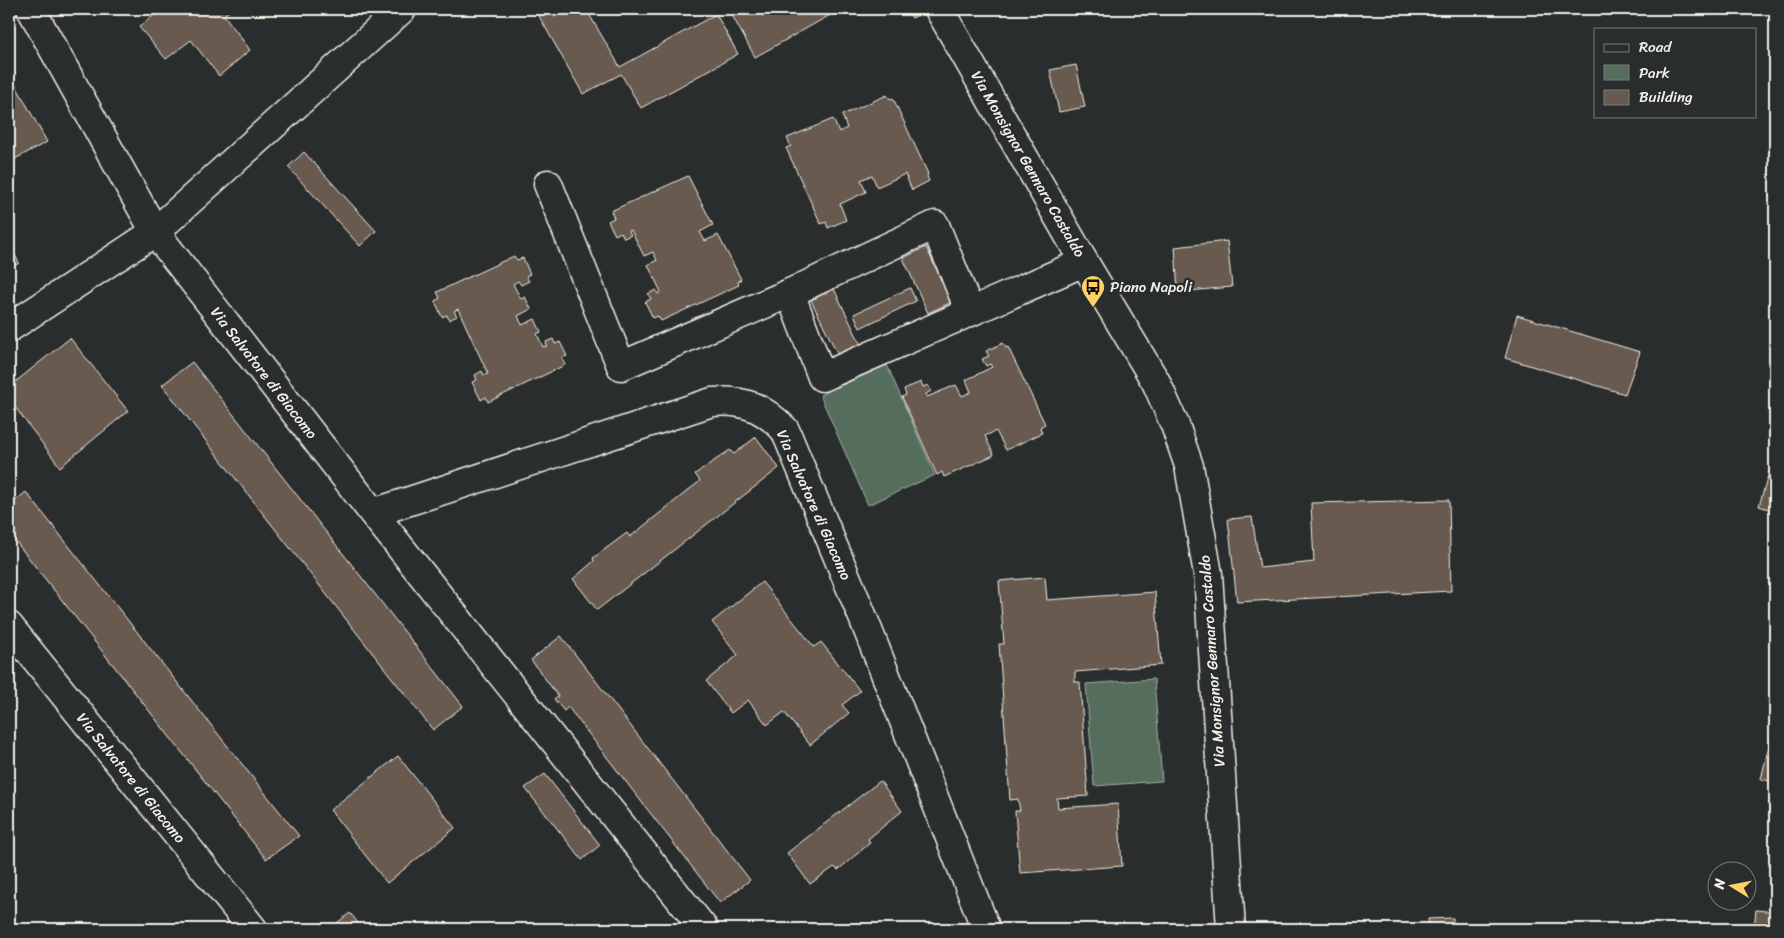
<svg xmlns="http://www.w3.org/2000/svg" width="1784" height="938" font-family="Sriracha,sans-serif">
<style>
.green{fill:#546d5c;stroke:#a4afa2}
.building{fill:#685a4f;stroke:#f4f1e8}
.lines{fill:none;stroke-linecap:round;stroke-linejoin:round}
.minor-casing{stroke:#f4f1e8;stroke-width:31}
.minor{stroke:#2a2d2e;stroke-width:28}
.labels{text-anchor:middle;stroke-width:5;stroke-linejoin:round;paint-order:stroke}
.street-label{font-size:15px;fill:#f4f1e8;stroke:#2a2d2e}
.poi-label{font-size:15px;fill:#f4f1e8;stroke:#2a2d2e;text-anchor:start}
</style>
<rect width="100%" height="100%" fill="#2a2d2e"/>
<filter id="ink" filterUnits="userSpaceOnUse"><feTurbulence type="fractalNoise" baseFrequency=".02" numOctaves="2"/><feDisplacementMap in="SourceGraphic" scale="10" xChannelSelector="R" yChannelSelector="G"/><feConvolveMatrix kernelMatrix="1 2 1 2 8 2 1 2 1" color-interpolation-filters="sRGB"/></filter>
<g filter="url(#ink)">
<g class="green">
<path d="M887 365 935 475 868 505 820 395Z"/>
<path d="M1154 679 1162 781 1094 786 1086 684Z"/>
</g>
<g class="building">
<path d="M162 9H232L224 15 250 50 219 76 191 40 166 59 139 27Z"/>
<path d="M535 9H586L620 67 716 14 738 54 641 108 621 74 583 94Z"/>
<path d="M747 9H841L755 57 733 17Z"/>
<path d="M906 9H917L920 14 912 18Z"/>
<path d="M1076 65 1085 107 1059 112 1050 70Z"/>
<path d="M9 73 47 142 13 160 9 152Z"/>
<path d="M887 95 890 99 893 98 928 174 927 176 929 181 912 190 905 174 877 187 872 175 861 180 866 192 840 204 846 220 828 228 826 222 821 224 786 148 791 146 787 138 833 119 839 132 847 128 842 115Z"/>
<path d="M304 152 376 231 360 246 288 167Z"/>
<path d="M688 176 713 225 700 232 705 241 718 235 741 279 738 282 739 285 661 321 658 316 653 318 645 302 651 299 648 294 656 290 658 294 661 292 648 265 657 260 653 252 644 256 631 230 629 231 631 235 624 238 621 232 615 235 608 221 614 218 611 211Z"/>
<path d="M1227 241 1232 287 1178 292 1175 247Z"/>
<path d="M9 243 19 263 9 269Z"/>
<path d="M926 247 952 302 928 313 903 258Z"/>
<path d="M514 256 517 260 523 258 530 274 526 276 529 281 521 285 518 281 513 284 521 299 525 297 531 309 518 316 522 325 535 319 541 332 537 334 543 347 547 346 546 342 553 339 555 344 560 342 567 356 562 358 565 365 488 402 486 397 481 400 472 382 477 380 475 375 482 371 484 375 488 374 458 309 454 311 457 316 449 320 447 315 442 317 435 301 440 298 437 292Z"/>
<path d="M910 288 916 301 860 328 854 314Z"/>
<path d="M834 289 861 345 838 355 811 300Z"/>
<path d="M1517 315 1640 352 1625 394 1505 358Z"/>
<path d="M70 338 128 411 60 467 9 399V387Z"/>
<path d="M1003 343 1006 348 1008 347 1045 424 1040 427 1042 433 1006 450 996 431 985 436 994 455 944 477 942 472 937 475 902 397 906 395 904 389 921 382 923 387 928 385 931 391 926 394 927 397 956 385 962 396 971 392 966 380 992 367 990 364 986 366 982 359 989 356 986 351Z"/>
<path d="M192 362 463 706 433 730 162 385Z"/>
<path d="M756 437 779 468 597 610 573 579 594 561 593 558 627 533 630 537 700 481 695 474 730 450 734 454Z"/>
<path d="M1775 452V511L1759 506Z"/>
<path d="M26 492 299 836 266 859 9 533V506Z"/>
<path d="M1449 500 1451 591 1237 602 1228 519 1252 517 1260 568 1314 562 1311 503Z"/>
<path d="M1045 577 1047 600 1155 592 1161 665 1075 672V682H1080L1088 796 1057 798 1058 808 1118 804 1122 866 1020 873 1015 811H1020L1018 799 1010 800 999 644H1004L999 581Z"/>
<path d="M762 582 814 647 821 642 860 691 842 705 849 713 810 745 784 712 767 725 748 700 731 713 706 681 738 655 712 622Z"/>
<path d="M561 636 750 880 720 903 568 707 564 711 554 699 558 696 531 660Z"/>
<path d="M1771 737 1775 738V782L1761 779Z"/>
<path d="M398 756 455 828 387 883 330 810Z"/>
<path d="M545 774 600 845 582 860 525 788Z"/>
<path d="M880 781 902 811 868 839 870 843 838 870 834 867 810 884 787 853Z"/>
<path d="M1756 910 1775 912V929H1749V928H1754Z"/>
<path d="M350 913 363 929H329Z"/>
<path d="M1453 918V929H1429L1428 919Z"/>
</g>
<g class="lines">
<g class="minor-casing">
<g id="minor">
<path d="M31 9 155 232 373 513 704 929"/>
<path d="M939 9 1084 262 1156 382 1175 425 1189 466 1208 574 1231 929"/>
<path d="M548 184 621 366 790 293 822 377 1084 262"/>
<path d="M790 293 935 225 970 312"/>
<path d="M9 328 155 232 402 9"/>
<path d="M373 513 712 402C743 399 763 407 785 430L862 615 986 929"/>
<path d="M9 626 253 929"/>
</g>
</g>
<use href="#minor" class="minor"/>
</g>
</g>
<defs>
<g id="bus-pin" transform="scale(1.25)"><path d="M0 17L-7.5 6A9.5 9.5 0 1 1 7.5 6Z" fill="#ffd166" stroke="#2a2d2e"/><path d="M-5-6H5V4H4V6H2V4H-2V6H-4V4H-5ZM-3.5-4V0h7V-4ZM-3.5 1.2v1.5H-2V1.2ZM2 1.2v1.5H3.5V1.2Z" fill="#111"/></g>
</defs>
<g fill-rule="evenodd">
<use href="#bus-pin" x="1093" y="287"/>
</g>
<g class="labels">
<g class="street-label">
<text transform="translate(1028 164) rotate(60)" y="5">Via Monsignor Gennaro Castaldo</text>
<text transform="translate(264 373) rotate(52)" y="5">Via Salvatore di Giacomo</text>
<text transform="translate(814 505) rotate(66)" y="5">Via Salvatore di Giacomo</text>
<text transform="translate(1212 661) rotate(-94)" y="5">Via Monsignor Gennaro Castaldo</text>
<text transform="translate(131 778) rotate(51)" y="5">Via Salvatore di Giacomo</text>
</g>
<g class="poi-label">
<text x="1110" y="292">Piano Napoli</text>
</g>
</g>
<rect width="1784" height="938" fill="none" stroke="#2a2d2e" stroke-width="30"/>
<rect x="15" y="15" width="1754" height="908" fill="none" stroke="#f4f1e8" stroke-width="2" filter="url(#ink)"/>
<rect x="1594" y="28" width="162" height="90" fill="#2a2d2e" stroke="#7b7b78"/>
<rect x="1604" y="44" width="25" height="8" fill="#2a2d2e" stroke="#7b7b78"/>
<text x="1639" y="52" font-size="15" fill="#f4f1e8">Road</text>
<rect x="1604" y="65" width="25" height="15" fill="#546d5c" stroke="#7b7b78"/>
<text x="1639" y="78" font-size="15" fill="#f4f1e8">Park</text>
<rect x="1604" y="90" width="25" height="15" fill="#685a4f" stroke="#7b7b78"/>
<text x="1639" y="102" font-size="15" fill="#f4f1e8">Building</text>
<g transform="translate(1732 886) rotate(280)"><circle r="24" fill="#2a2d2e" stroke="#7b7b78"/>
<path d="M0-4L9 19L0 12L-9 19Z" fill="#ffd166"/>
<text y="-8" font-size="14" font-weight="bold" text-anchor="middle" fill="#f4f1e8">N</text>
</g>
</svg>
